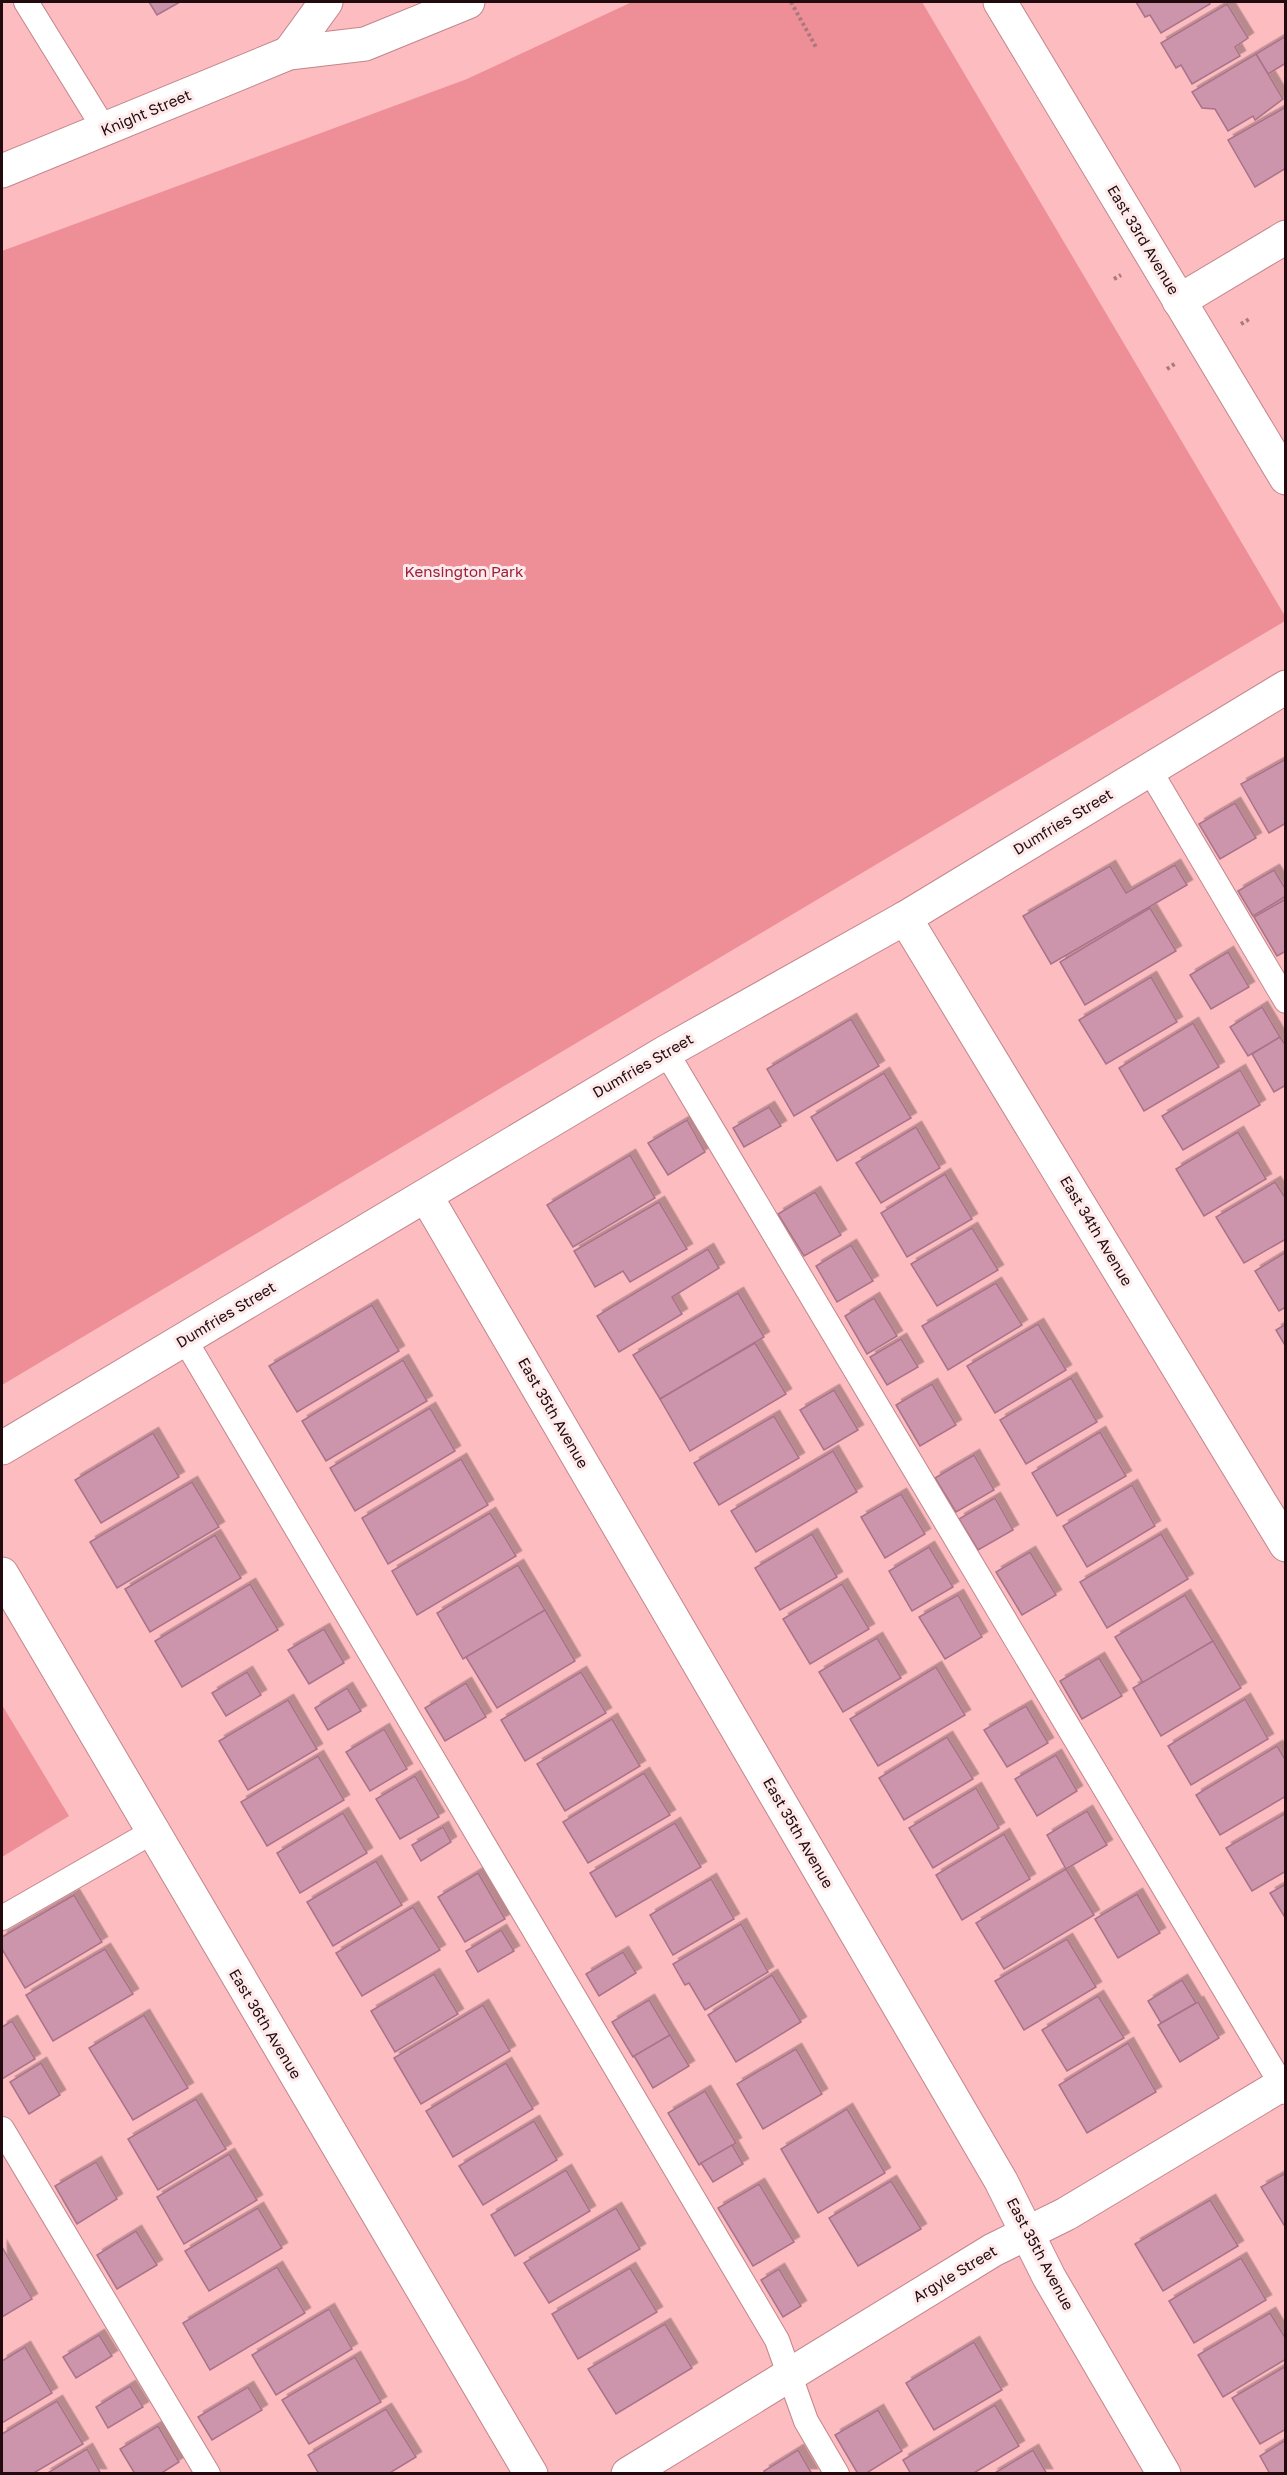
<svg xmlns="http://www.w3.org/2000/svg" width="1287" height="2475" font-family="'Golos Text',sans-serif">
<style>
.green{fill:#ee8e97}
.building{fill:#cd95ab;stroke:#a97389;stroke-width:1.5;filter:url(#shadow)}
.lines{fill:none;stroke-linecap:round;stroke-linejoin:round}
.lane-casing{stroke:#c2868b;stroke-width:26}
.street-casing{stroke:#c2868b;stroke-width:35}
.secondary-casing{stroke:#c2868b;stroke-width:35}
.path{stroke:#a9797c;stroke-width:4;stroke-dasharray:3 3;stroke-linecap:butt}
.lane{stroke:#fff;stroke-width:24}
.street{stroke:#fff;stroke-width:33}
.secondary{stroke:#fff;stroke-width:33}
.labels{text-anchor:middle;stroke-width:6;stroke-linejoin:round;paint-order:stroke}
.street-label{font-size:15px;fill:#210b0e;stroke:#feeaeb}
.park-label{font-size:15px;fill:#991f3a;stroke:#feeaeb}
</style>
<defs>
<filter id="shadow"><feDropShadow dx="5.5" dy="-5.5" stdDeviation="0" flood-color="#0004"/></filter>
</defs>
<rect width="100%" height="100%" fill="#fcbcc0"/>
<g class="green">
<path d="M632 2H922L1285 616V621L2 1385V251L467 79Z"/>
<path d="M2 1705 69 1816 2 1857V1704Z"/>
</g>
<g class="building">
<path d="M149 2H180L157 15Z"/>
<path d="M1136 2H1209L1210 4 1161 33 1150 15 1145 17Z"/>
<path d="M1227 4 1248 38 1235 47 1240 56 1192 84 1181 65 1176 68 1161 43Z"/>
<path d="M1286 36V63L1268 74 1256 54Z"/>
<path d="M1256 54 1283 99 1255 120 1253 116 1228 131 1215 109 1202 108 1192 92Z"/>
<path d="M1286 107V168L1255 187 1228 140Z"/>
<path d="M1286 759V823L1269 833 1241 784Z"/>
<path d="M1235 803 1256 838 1220 859 1199 824Z"/>
<path d="M1175 865 1187 885 1051 964 1023 916 1110 866 1126 893Z"/>
<path d="M1274 870 1286 890V896L1253 916 1238 891Z"/>
<path d="M1286 899V951L1277 956 1254 917Z"/>
<path d="M1150 908 1176 951 1085 1005 1060 962Z"/>
<path d="M1228 952 1249 987 1211 1009 1190 975Z"/>
<path d="M1151 977 1177 1022 1106 1064 1079 1020Z"/>
<path d="M1262 1007 1280 1037 1248 1056 1230 1027Z"/>
<path d="M851 1019 879 1066 794 1116 767 1069Z"/>
<path d="M1193 1023 1219 1067 1144 1111 1119 1068Z"/>
<path d="M1280 1037 1286 1046V1085L1274 1092 1252 1054Z"/>
<path d="M1240 1070 1260 1105 1183 1150 1162 1116Z"/>
<path d="M884 1073 911 1118 837 1161 811 1117Z"/>
<path d="M769 1107 781 1126 744 1147 733 1128Z"/>
<path d="M687 1120 705 1152 668 1175 648 1143Z"/>
<path d="M916 1127 940 1168 881 1203 856 1163Z"/>
<path d="M1238 1132 1266 1179 1204 1216 1176 1169Z"/>
<path d="M630 1155 655 1198 573 1247 547 1205Z"/>
<path d="M945 1174 972 1219 907 1257 881 1213Z"/>
<path d="M1275 1182 1286 1199V1239L1244 1263 1216 1217Z"/>
<path d="M815 1192 841 1235 804 1256 778 1214Z"/>
<path d="M659 1202 687 1249 630 1282 623 1271 595 1287 574 1251Z"/>
<path d="M972 1228 998 1270 937 1306 911 1264Z"/>
<path d="M851 1245 873 1281 837 1302 816 1266Z"/>
<path d="M708 1249 719 1268 672 1297 682 1314 619 1352 597 1316Z"/>
<path d="M1286 1252V1307L1279 1311 1255 1271Z"/>
<path d="M996 1283 1022 1325 948 1370 922 1326Z"/>
<path d="M738 1293 764 1337 660 1399 633 1355Z"/>
<path d="M874 1298 897 1336 867 1354 845 1316Z"/>
<path d="M372 1305 399 1351 297 1412 269 1366Z"/>
<path d="M1038 1324 1066 1370 995 1413 967 1366Z"/>
<path d="M1286 1324V1347L1276 1330Z"/>
<path d="M901 1339 918 1367 887 1385 870 1357Z"/>
<path d="M755 1343 786 1394 690 1451 660 1399Z"/>
<path d="M403 1360 427 1401 326 1461 302 1421Z"/>
<path d="M1071 1378 1097 1422 1026 1464 1000 1420Z"/>
<path d="M932 1384 956 1425 920 1446 896 1405Z"/>
<path d="M834 1390 858 1430 824 1450 800 1410Z"/>
<path d="M430 1408 455 1451 355 1511 330 1468Z"/>
<path d="M774 1416 799 1458 719 1505 694 1463Z"/>
<path d="M1100 1432 1126 1476 1057 1516 1032 1473Z"/>
<path d="M153 1433 179 1477 101 1523 75 1480Z"/>
<path d="M833 1451 857 1492 756 1552 731 1511Z"/>
<path d="M974 1455 994 1490 956 1512 935 1478Z"/>
<path d="M461 1459 488 1505 388 1564 362 1518Z"/>
<path d="M192 1482 219 1527 117 1588 90 1542Z"/>
<path d="M1132 1485 1155 1526 1087 1567 1063 1526Z"/>
<path d="M901 1494 925 1534 885 1558 861 1517Z"/>
<path d="M995 1498 1013 1530 978 1550 959 1519Z"/>
<path d="M490 1513 516 1556 417 1615 392 1571Z"/>
<path d="M812 1534 837 1577 780 1610 755 1568Z"/>
<path d="M1161 1534 1188 1579 1107 1628 1080 1582Z"/>
<path d="M215 1535 241 1578 150 1632 125 1589Z"/>
<path d="M929 1547 953 1587 912 1611 889 1571Z"/>
<path d="M1030 1552 1056 1595 1022 1615 996 1572Z"/>
<path d="M518 1565 545 1610 463 1659 437 1613Z"/>
<path d="M250 1584 278 1630 182 1687 155 1641Z"/>
<path d="M842 1584 869 1629 810 1664 783 1619Z"/>
<path d="M958 1595 982 1637 945 1659 919 1617Z"/>
<path d="M1185 1595 1213 1641 1143 1683 1115 1637Z"/>
<path d="M545 1610 575 1661 497 1708 466 1657Z"/>
<path d="M324 1629 344 1663 309 1684 288 1650Z"/>
<path d="M877 1638 901 1678 843 1712 819 1672Z"/>
<path d="M1213 1641 1241 1688 1161 1736 1133 1688Z"/>
<path d="M1099 1658 1122 1696 1082 1719 1060 1681Z"/>
<path d="M936 1667 965 1715 878 1766 850 1719Z"/>
<path d="M247 1672 261 1695 226 1716 212 1693Z"/>
<path d="M581 1672 606 1713 525 1761 501 1720Z"/>
<path d="M466 1683 486 1717 445 1741 425 1708Z"/>
<path d="M347 1688 361 1711 328 1730 315 1708Z"/>
<path d="M1245 1699 1268 1739 1191 1785 1168 1746Z"/>
<path d="M288 1700 317 1749 248 1790 219 1741Z"/>
<path d="M1026 1706 1048 1743 1007 1767 984 1730Z"/>
<path d="M612 1719 640 1766 565 1811 537 1764Z"/>
<path d="M384 1729 407 1769 370 1791 346 1752Z"/>
<path d="M947 1737 973 1779 904 1820 879 1778Z"/>
<path d="M1277 1746 1286 1761V1796L1220 1835 1196 1795Z"/>
<path d="M1056 1755 1077 1791 1037 1816 1015 1779Z"/>
<path d="M318 1756 344 1800 267 1846 241 1802Z"/>
<path d="M644 1773 670 1815 588 1863 563 1822Z"/>
<path d="M415 1776 439 1817 400 1839 376 1799Z"/>
<path d="M976 1788 999 1828 933 1868 909 1828Z"/>
<path d="M1087 1811 1107 1845 1066 1869 1047 1835Z"/>
<path d="M343 1813 367 1853 300 1893 277 1853Z"/>
<path d="M1286 1813V1871L1252 1891 1226 1848Z"/>
<path d="M675 1823 701 1867 616 1917 590 1873Z"/>
<path d="M443 1827 451 1842 421 1861 412 1845Z"/>
<path d="M1004 1834 1030 1879 962 1920 936 1875Z"/>
<path d="M376 1861 402 1905 333 1946 307 1902Z"/>
<path d="M1066 1869 1094 1915 1004 1969 976 1923Z"/>
<path d="M478 1873 505 1919 465 1942 438 1897Z"/>
<path d="M711 1879 734 1919 673 1955 650 1915Z"/>
<path d="M1286 1884V1919L1270 1893Z"/>
<path d="M1137 1894 1160 1933 1118 1958 1095 1919Z"/>
<path d="M74 1895 102 1942 25 1988 2 1949V1937Z"/>
<path d="M413 1907 440 1950 362 1996 336 1953Z"/>
<path d="M741 1924 768 1972 705 2010 689 1983 685 1985 673 1964Z"/>
<path d="M501 1930 514 1951 478 1972 466 1951Z"/>
<path d="M1067 1939 1096 1987 1024 2030 995 1981Z"/>
<path d="M105 1949 133 1994 53 2041 26 1995Z"/>
<path d="M623 1952 636 1973 599 1996 586 1974Z"/>
<path d="M434 1974 458 2014 395 2052 371 2011Z"/>
<path d="M772 1975 801 2022 736 2062 708 2015Z"/>
<path d="M1182 1980 1196 2003 1161 2023 1148 2001Z"/>
<path d="M1098 1996 1124 2038 1067 2071 1042 2030Z"/>
<path d="M649 2000 670 2035 633 2057 612 2022Z"/>
<path d="M1198 2002 1219 2038 1180 2062 1158 2025Z"/>
<path d="M483 2005 510 2051 421 2104 394 2058Z"/>
<path d="M144 2015 188 2088 133 2120 89 2048Z"/>
<path d="M12 2021 35 2059 2 2079V2027Z"/>
<path d="M670 2035 689 2066 653 2088 634 2056Z"/>
<path d="M1128 2043 1156 2092 1087 2133 1059 2085Z"/>
<path d="M796 2049 822 2094 763 2129 737 2084Z"/>
<path d="M41 2063 60 2095 29 2114 10 2082Z"/>
<path d="M506 2063 533 2109 453 2157 426 2111Z"/>
<path d="M705 2091 736 2143 699 2165 668 2113Z"/>
<path d="M196 2099 226 2149 158 2190 128 2139Z"/>
<path d="M847 2109 885 2173 818 2213 781 2149Z"/>
<path d="M534 2121 557 2160 483 2205 459 2166Z"/>
<path d="M732 2145 743 2164 713 2182 701 2163Z"/>
<path d="M229 2154 257 2200 184 2244 157 2197Z"/>
<path d="M96 2162 117 2199 77 2224 55 2186Z"/>
<path d="M566 2170 590 2211 515 2256 491 2215Z"/>
<path d="M1286 2173V2224L1284 2225 1261 2187Z"/>
<path d="M891 2181 921 2229 858 2266 829 2218Z"/>
<path d="M759 2184 794 2242 753 2266 718 2208Z"/>
<path d="M1210 2200 1238 2246 1163 2291 1135 2244Z"/>
<path d="M258 2208 282 2248 209 2291 185 2251Z"/>
<path d="M616 2208 640 2249 549 2303 524 2263Z"/>
<path d="M136 2231 157 2265 117 2289 97 2255Z"/>
<path d="M2 2247 32 2299 2 2317Z"/>
<path d="M1241 2258 1266 2300 1194 2343 1169 2301Z"/>
<path d="M277 2267 305 2313 210 2370 183 2323Z"/>
<path d="M630 2268 657 2312 578 2359 552 2314Z"/>
<path d="M779 2269 801 2306 783 2317 761 2280Z"/>
<path d="M329 2309 352 2349 276 2395 252 2355Z"/>
<path d="M1270 2313 1286 2339V2359L1223 2397 1198 2355Z"/>
<path d="M665 2324 692 2368 616 2414 588 2369Z"/>
<path d="M99 2335 112 2356 76 2378 63 2357Z"/>
<path d="M974 2342 1002 2390 934 2430 906 2383Z"/>
<path d="M25 2347 52 2393 2 2423V2361Z"/>
<path d="M355 2357 381 2402 309 2444 282 2400Z"/>
<path d="M1286 2366V2429L1260 2444 1232 2398Z"/>
<path d="M130 2386 143 2407 108 2428 96 2407Z"/>
<path d="M248 2387 262 2410 212 2440 198 2417Z"/>
<path d="M57 2401 83 2444 32 2474H2V2434Z"/>
<path d="M995 2405 1019 2446 972 2474H911L903 2460Z"/>
<path d="M386 2409 416 2457 388 2474H319L308 2455Z"/>
<path d="M878 2410 902 2451 865 2474H858L835 2435Z"/>
<path d="M158 2426 179 2462 160 2474H135L120 2449Z"/>
<path d="M1286 2440V2474H1270L1260 2456Z"/>
<path d="M87 2449 101 2474H46Z"/>
<path d="M798 2450 812 2474H765L764 2471Z"/>
<path d="M1033 2450 1047 2474H993Z"/>
</g>
<g class="lines">
<g class="lane-casing">
<g id="lane">
<path d="M26 2 105 130"/>
<path d="M1149 769 1286 1001"/>
<path d="M666 1052 1286 2092"/>
<path d="M185 1340 777 2340 806 2421 837 2474"/>
<path d="M2 1918 152 1832"/>
<path d="M2 2129 208 2474"/>
</g>
</g>
<g class="street-casing">
<g id="street">
<path d="M1179 301 1286 237"/>
<path d="M905 918 1286 1545"/>
<path d="M426 1196 1001 2181 1049 2277 1164 2474"/>
<path d="M2 1448 666 1052 905 918 1286 687"/>
<path d="M2 1574 531 2474"/>
<path d="M628 2474 993 2250 1066 2214 1286 2082"/>
</g>
</g>
<g class="secondary-casing">
<g id="secondary">
<path d="M1000 2 1286 478"/>
<path d="M289 53 326 2"/>
<path d="M2 171 289 53 365 44 468 2"/>
</g>
</g>
<g class="path">
<path d="M791 2 817 49"/>
<path d="M1114 279 1121 275"/>
<path d="M1241 324 1251 318"/>
<path d="M1167 369 1176 363"/>
</g>
<use href="#lane" class="lane"/>
<use href="#street" class="street"/>
<use href="#secondary" class="secondary"/>
</g>
<g class="labels">
<g class="street-label">
<text transform="translate(146 113) rotate(-23)" y="5">Knight Street</text>
<text transform="translate(1143 240) rotate(59)" y="5">East 33rd Avenue</text>
<text transform="translate(1063 822) rotate(-31)" y="5">Dumfries Street</text>
<text transform="translate(643 1066) rotate(-30)" y="5">Dumfries Street</text>
<text transform="translate(1096 1231) rotate(59)" y="5">East 34th Avenue</text>
<text transform="translate(226 1315) rotate(-31)" y="5">Dumfries Street</text>
<text transform="translate(553 1413) rotate(60)" y="5">East 35th Avenue</text>
<text transform="translate(798 1833) rotate(60)" y="5">East 35th Avenue</text>
<text transform="translate(265 2024) rotate(59)" y="5">East 36th Avenue</text>
<text transform="translate(1040 2254) rotate(62)" y="5">East 35th Avenue</text>
<text transform="translate(955 2274) rotate(-31)" y="5">Argyle Street</text>
</g>
<g class="park-label">
<text x="464" y="577">Kensington Park</text>
</g>
</g>
<rect width="1287" height="2475" fill="none" stroke="#210b0e" stroke-width="6"/>
</svg>
